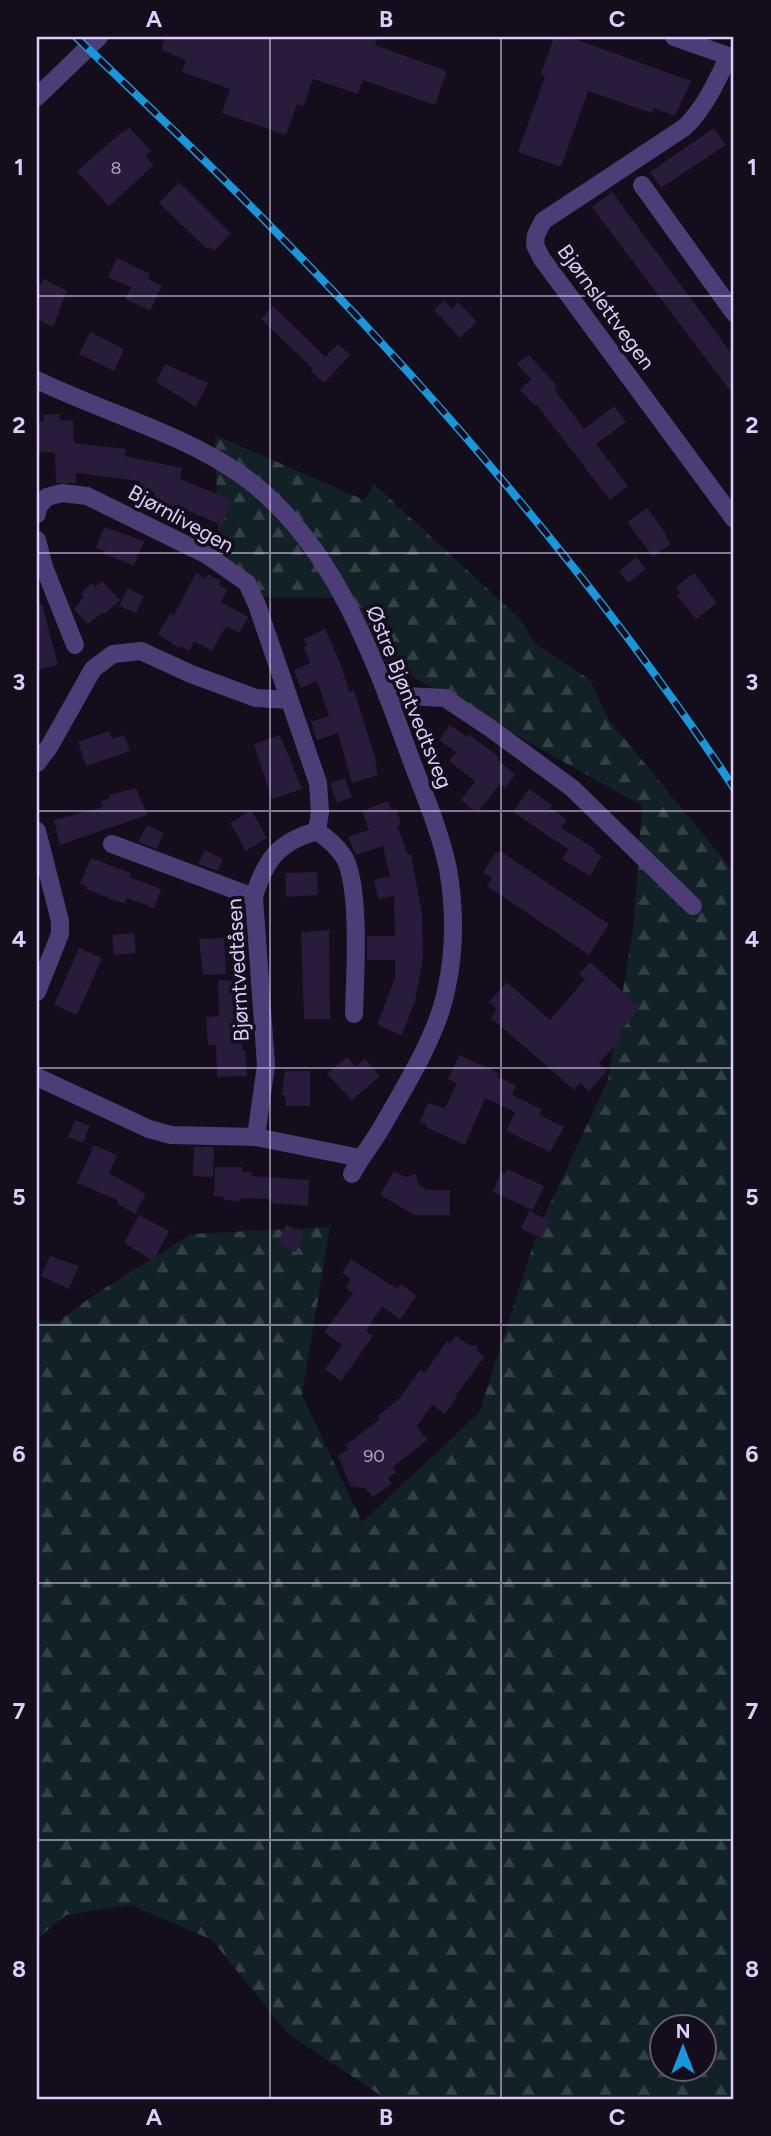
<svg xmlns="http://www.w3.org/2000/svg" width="771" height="2136" font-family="Figtree,sans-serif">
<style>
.forest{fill:url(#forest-firs);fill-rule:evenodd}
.building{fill:#291b3a}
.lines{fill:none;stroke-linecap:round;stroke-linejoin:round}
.minor{stroke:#4d3d76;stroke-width:18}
.rail-casing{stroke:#1798dc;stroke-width:8}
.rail{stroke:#130d1c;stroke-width:5;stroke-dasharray:16;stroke-linecap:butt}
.grid{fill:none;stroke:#ddcdfa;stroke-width:2;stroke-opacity:0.55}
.labels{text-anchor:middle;stroke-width:7;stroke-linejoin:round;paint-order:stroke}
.number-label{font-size:18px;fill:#b0a0ca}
.street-label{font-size:21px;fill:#ddcdfa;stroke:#130d1c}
.neatline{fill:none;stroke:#ddcdfa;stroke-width:2.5}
.grid-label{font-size:23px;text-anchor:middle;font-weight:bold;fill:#ddcdfa}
</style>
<defs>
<pattern id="forest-firs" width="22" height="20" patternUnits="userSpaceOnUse" patternTransform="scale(1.75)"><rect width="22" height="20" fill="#112125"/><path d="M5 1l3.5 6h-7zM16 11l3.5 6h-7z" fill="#334046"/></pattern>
</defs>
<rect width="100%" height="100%" fill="#130d1c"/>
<path class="forest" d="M215 435 364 500 374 484 520 619 536 644 590 680 609 720 734 872V2099H386L287 2033 212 1940 131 1905 66 1915 37 1939V1320L58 1322 91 1297 191 1234 330 1227 302 1395 362 1522 479 1413 539 1227 608 1080 633 930 642 806 378 657 353 598 250 597 219 558ZM662 2028H704V2070H662Z"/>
<g class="building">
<path d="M165 37H378L375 45 447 71 435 105 363 80 358 94 313 79 304 106 297 104 286 135 222 113 230 89 182 72 186 60 161 50Z"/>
<path d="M554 37H569L691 81 675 116 654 108 652 113 588 91 561 167 518 152 545 76 541 74Z"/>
<path d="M129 127 151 151 145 156 154 165 109 206 77 171 123 131 124 132Z"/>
<path d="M714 128 726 145 661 188 650 172Z"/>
<path d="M179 182 231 234 214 251 209 247 207 249 159 203Z"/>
<path d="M612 192 734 357V396L592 207Z"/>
<path d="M117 258 150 274 148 279 162 286 150 311 125 299 131 287 108 277Z"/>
<path d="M44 279 67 291 53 327 37 319V282L41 284Z"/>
<path d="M444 300 452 309 458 302 477 322 460 338 434 310Z"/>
<path d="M273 306 325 357 338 344 350 355 324 383 311 371 313 369 261 319Z"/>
<path d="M90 332 124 349 114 371 79 354Z"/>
<path d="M529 355 557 386 554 389 584 429 614 406 626 422 596 444 628 486 610 500 537 405 535 406 520 390 531 379 517 364Z"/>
<path d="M165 364 208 383 196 407 156 382Z"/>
<path d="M59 414 60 421 73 420 74 443 126 449 125 456 182 468 180 479 232 500 222 525 174 505 171 519 150 514 155 492 138 488 140 481 76 473V483H56L55 453 37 451V422H44L43 415Z"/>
<path d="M647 508 666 534V537L671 544 653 557 627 522Z"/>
<path d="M104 527 144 541 134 566 104 554 105 551 96 548Z"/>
<path d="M636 557 646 569 628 583 619 571Z"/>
<path d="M196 573 206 578 208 574 221 581 219 585 227 590 221 602 248 617 240 633 226 626 212 651 194 641 189 651 180 646 179 648 158 634 170 613 174 615Z"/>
<path d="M694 573 717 603 696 619 677 595 680 593 676 587Z"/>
<path d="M102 581 120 600 103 615 102 613 88 624 74 609 84 597 81 593 92 583 95 587Z"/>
<path d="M128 588 144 596 136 613 119 606Z"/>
<path d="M42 604 58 665 37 670V605Z"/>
<path d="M325 629 341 665 349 692 354 690 377 764 375 765 378 775 352 783 338 733 317 740 311 722 329 716 317 681 301 688 294 670 310 663 304 647 307 646 304 639Z"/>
<path d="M450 725 467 737 469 734 499 757 497 759 515 775 505 788 500 784 479 811 476 809 475 811 461 800 475 781 449 761 456 752 439 740Z"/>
<path d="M109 731 112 739 124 735 130 751 86 766 78 742Z"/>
<path d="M280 735 302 789 272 799 254 744Z"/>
<path d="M345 778 352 797 337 803 330 783Z"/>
<path d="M136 788 147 815 60 845 54 820 103 807 100 801 110 798 109 795Z"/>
<path d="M529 789 552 805 550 808 567 820 561 828 595 849 594 851 602 856 590 876 562 859 568 849 513 812Z"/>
<path d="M388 801 392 810 396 808 401 824 397 826 408 855 411 854 422 914 423 959 415 1001 402 1035 377 1025 395 978V960H367V936H395L394 896 378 899 374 880 390 876 383 846 356 855 348 837 369 830 362 811Z"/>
<path d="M251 810 267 838 246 851 230 823Z"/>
<path d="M147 825 164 833 157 849 138 842Z"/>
<path d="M205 850 223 859 218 871 198 864Z"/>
<path d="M496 852H502L609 924 589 955 487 886 492 878 483 872Z"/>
<path d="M91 858 131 873 129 877 161 889 154 908 127 898 125 903 119 902 86 889 87 887 80 884Z"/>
<path d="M317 872 318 895 286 897 285 873Z"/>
<path d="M329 930 330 1019H304L301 932Z"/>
<path d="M134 933 136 953 114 955 112 935Z"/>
<path d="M224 938 226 974 203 975 199 939Z"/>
<path d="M79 948 102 958 77 1015 54 1005Z"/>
<path d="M590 962 639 1006 636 1010 637 1012 617 1035 621 1039 599 1063 607 1071 589 1091 580 1083 574 1090 505 1030 491 1018 497 1010 489 1002 507 982 550 1020 585 979 579 974Z"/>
<path d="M218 980 239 981 242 1050H245L247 1076 217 1077 216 1045H208L206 1017 219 1016Z"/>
<path d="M459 1055 499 1073 497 1077 516 1085 512 1095 542 1109 539 1115 564 1127 550 1152 506 1131 515 1112 485 1098 465 1145 426 1127 427 1125 420 1122 428 1103 445 1108 457 1083 448 1079Z"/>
<path d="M347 1057 356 1066 365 1059 380 1076 352 1100 327 1074Z"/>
<path d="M285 1071H310V1106H286L285 1095H282Z"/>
<path d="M75 1120 90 1126 83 1143 68 1137Z"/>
<path d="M94 1145 117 1155 109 1173 146 1194 135 1214 117 1204 119 1201 77 1183Z"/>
<path d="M194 1147H214L213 1177 193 1176Z"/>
<path d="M215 1167H242V1172H252V1176L309 1180 308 1206 271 1203V1199L241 1198 240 1201 224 1200V1197L214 1196Z"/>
<path d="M507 1169 544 1186 533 1210 493 1192 501 1172 505 1174Z"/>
<path d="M394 1171 405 1177 416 1174 419 1185 427 1190H450V1215H415L380 1195Z"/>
<path d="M529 1211 550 1221 542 1238 521 1229Z"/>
<path d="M139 1215 169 1231 153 1261 124 1243Z"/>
<path d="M286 1225 304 1232 296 1252 278 1244Z"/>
<path d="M50 1256 79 1266 69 1289 41 1276Z"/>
<path d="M351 1259 397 1289 402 1284 416 1296 400 1320 382 1306 366 1331 373 1336 341 1381 325 1369 342 1345 324 1332 353 1293 346 1288 351 1279 342 1273Z"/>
<path d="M456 1336 469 1345 477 1346V1351L485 1356 456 1395 457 1396 445 1414 432 1405 417 1426 427 1440 393 1467 396 1472 388 1478 392 1484 373 1497 365 1488 351 1487 338 1456 349 1449 346 1445 380 1419 378 1416 400 1398 420 1370 425 1373 447 1341 450 1344Z"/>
</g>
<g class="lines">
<g class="minor">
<path d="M674 37 734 58"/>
<path d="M729 56C716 82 706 106 685 127L543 221 536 235 535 245 542 259 734 519"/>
<path d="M37 97 99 37"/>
<path d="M642 185 734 313"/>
<path d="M37 380C105 413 180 432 243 476 333 542 372 653 409 754 423 792 440 830 448 869 455 909 455 951 446 991 437 1035 406 1085 383 1125 374 1142 361 1156 352 1174"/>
<path d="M37 514 38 507 47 497 62 493 87 496 207 555 247 583 257 605 318 783 320 812 317 831"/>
<path d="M37 540 44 567 75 645"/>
<path d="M387 695 445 698 490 728 572 788 693 906"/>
<path d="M37 763 49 747 93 669 113 654 141 651 191 674 256 698 289 700"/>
<path d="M37 831 60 921V934L37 992"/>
<path d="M112 844 254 897"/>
<path d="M37 1077 149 1129 171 1135 256 1137 360 1158"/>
<path d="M256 1137 266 1065 254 897C265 860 278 842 317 831 328 839 337 846 344 857 361 886 355 978 354 1014"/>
</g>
<g class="rail-casing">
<path id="rail" d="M76 37C144 102 212 166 277 233 445 404 601 588 734 788"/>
</g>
<use href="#rail" class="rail"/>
</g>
<path class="grid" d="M270 37V2099M501 37V2099M37 296H734M37 553H734M37 811H734M37 1068H734M37 1325H734M37 1583H734M37 1840H734"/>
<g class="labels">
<g class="number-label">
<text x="116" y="174">8</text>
<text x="374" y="1462">90</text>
</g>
<g class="street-label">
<text transform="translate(606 307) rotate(54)" y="7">Bjørnslettvegen</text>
<text transform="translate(181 519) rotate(29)" y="7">Bjørnlivegen</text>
<text transform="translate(409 697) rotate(68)" y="7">Østre Bjøntvedtsveg</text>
<text transform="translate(238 970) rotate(-93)" y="7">Bjørntvedtåsen</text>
</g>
</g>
<rect width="771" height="2136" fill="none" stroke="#130d1c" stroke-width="77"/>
<g transform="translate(683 2048)"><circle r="33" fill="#130d1c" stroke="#645a75" stroke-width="2"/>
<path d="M0-5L12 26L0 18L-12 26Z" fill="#1798dc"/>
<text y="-10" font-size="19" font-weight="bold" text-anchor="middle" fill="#ddcdfa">N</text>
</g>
<rect x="38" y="38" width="694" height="2060" class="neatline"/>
<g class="grid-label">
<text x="154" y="27">A</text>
<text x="386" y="27">B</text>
<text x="617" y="27">C</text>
<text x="19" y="175">1</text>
<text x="752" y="175">1</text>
<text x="19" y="433">2</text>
<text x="752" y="433">2</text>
<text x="19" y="690">3</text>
<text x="752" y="690">3</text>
<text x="19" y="947">4</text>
<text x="752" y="947">4</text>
<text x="19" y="1205">5</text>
<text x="752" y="1205">5</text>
<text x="19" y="1462">6</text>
<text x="752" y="1462">6</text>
<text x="19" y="1719">7</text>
<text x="752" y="1719">7</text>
<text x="19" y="1977">8</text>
<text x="752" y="1977">8</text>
<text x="154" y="2125">A</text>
<text x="386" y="2125">B</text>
<text x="617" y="2125">C</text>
</g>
</svg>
